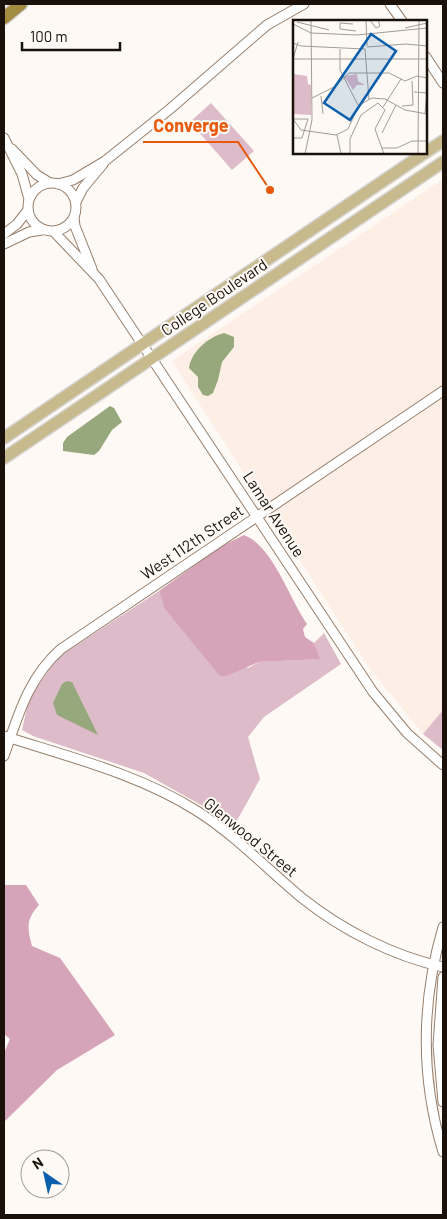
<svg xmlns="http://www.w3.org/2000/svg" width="447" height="1219" font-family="Barlow,sans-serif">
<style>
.built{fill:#fdefe5}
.green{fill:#ddbbc8}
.forest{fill:#d6a4b8}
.water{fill:#96a87c}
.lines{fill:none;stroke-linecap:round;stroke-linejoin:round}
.minor-casing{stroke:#977f6c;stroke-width:11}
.major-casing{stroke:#d6d4d3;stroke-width:14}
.highway-casing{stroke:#d6d4d3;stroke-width:15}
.minor{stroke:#fff;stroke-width:9}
.major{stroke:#c7ba8d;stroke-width:11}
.highway{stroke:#a28c41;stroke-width:12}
.labels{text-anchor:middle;stroke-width:4;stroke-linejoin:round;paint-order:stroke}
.street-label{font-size:16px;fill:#1a110a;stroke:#fef9f4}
.inset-road{fill:none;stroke:#a39c96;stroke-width:1}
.view{fill:#0b5fad;fill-opacity:0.15;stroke:#0b5fad;stroke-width:2.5}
.inset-edge{fill:none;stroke:#1a110a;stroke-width:2.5}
.leader{fill:none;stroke:#e8590c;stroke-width:2}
.callout-dot{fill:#e8590c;stroke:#fef9f4;stroke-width:2}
.callout-label{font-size:18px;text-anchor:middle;font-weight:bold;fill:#e8590c;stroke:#fef9f4;stroke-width:4;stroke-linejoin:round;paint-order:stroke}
</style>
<rect width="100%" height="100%" fill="#fef9f4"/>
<path class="built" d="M443 179V710L423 734 367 665 172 361Z"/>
<g class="green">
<path d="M211 103 254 151 232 170 190 122Z"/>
<path d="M159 591 166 610 248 668 259 662 319 659 314 643 324 633 341 664 264 717 248 737 260 779 235 824 144 773 33 736 22 730 29 699 57 658Z"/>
<path d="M443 710V750L423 734Z"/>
</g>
<g class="forest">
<path d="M244 535C273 546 290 600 307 624L303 629 305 637 314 643 320 659 259 662 226 676H220L165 609 159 591 220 547Z"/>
<path d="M5 885H26L39 905C26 919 27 928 32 946L60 958 115 1035 57 1070 5 1121 4 1053 10 1039 4 1034Z"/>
</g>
<g class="water">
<path d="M224 333 234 337V347L222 362 218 380 213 393 208 396 203 395 198 387V377L189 368C191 352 208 337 224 333Z"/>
<path d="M110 406 114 408 122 422 112 430 99 451 94 455 63 451V443L67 437Z"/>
<path d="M67 681 72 682 98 735 57 715 53 703 62 684Z"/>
</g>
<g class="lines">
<g class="minor-casing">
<g id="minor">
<path d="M390 4 402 21"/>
<path d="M426 57 443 83"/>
<path d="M4 138 22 174 29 199"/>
<path d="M12 149 37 175 50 183"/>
<circle cx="52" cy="207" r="24"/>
<path d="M58 184 73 180 105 161 170 109 267 25 304 4"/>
<path d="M76 202 83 188 103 164"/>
<path d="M74 218 75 226 92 269"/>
<path d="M54 232 99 279 373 692 407 733 443 765"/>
<path d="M4 234 17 224 28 210"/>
<path d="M4 244 29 232 42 230"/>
<path d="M4 736C69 757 139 774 197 811 235 835 267 869 302 898 342 930 393 956 443 967"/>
<path d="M4 756C18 716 28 678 61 649L443 391"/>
<path d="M443 927C421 1002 420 1076 443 1152"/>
<path d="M443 977 438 1045 443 1102"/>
</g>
</g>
<g class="major-casing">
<g id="major">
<path d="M426 152 443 141"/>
<path d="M4 438 426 152"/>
<path d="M4 458 443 162"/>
</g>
</g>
<g class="highway-casing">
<path id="highway" d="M4 18 21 4"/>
</g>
<use href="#minor" class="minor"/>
<use href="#major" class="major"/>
<use href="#highway" class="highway"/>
</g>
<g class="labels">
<g class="street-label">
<text transform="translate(214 297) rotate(-34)" y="6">College Boulevard</text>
<text transform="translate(274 514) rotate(57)" y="6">Lamar Avenue</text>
<text transform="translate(192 542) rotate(-34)" y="6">West 112th Street</text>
<text transform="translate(251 837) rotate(39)" y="6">Glenwood Street</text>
</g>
</g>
<g transform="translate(293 20)">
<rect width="134" height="134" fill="#fef9f4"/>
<path d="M0 54 14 56 15 64 18 65V95L0 94ZM64 54 65 61 72 65H64L60 70 51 56Z" fill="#ddbbc8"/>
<path class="inset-road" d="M73 0 74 26M77 0 83 8 87 6 85 0M4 2 36 10M0 4 18 13 64 15 134 8M60 4 47 3V9L63 11M112 8 134 3M0 23 8 26 72 29M74 27 113 24 134 26M47 29V50L65 85M72 29 76 80M0 39 5 22M0 39H134M121 72 134 73 132 93M28 76 30 94M19 78 41 67 56 53H96L112 61 124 56 134 58M109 86 120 85 119 61M90 87 108 59M0 99 8 110 43 115 55 109 66 85 79 78 92 79 112 90 134 94M89 113 103 85M44 115 48 134M0 118H9L15 99H0M89 128H104L119 121H134M12 134 19 100 18 0M57 134V119L68 95 85 83 92 90 82 109 91 134M125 134 126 0"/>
<path class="view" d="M78 14 103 31 57 100 31 83Z"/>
<rect width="134" height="134" class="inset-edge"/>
</g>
<path class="leader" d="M270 190L238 142H143"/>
<circle class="callout-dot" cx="270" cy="190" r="5"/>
<g class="callout-label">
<text x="191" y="132">Converge</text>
</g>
<rect width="447" height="1219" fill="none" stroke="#1a110a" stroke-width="10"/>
<g transform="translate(45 1174) rotate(326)"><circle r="24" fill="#fef9f4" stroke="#a39c96"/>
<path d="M0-4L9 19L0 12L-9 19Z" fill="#0b5fad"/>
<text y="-8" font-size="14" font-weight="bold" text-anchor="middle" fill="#1a110a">N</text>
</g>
<path d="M22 42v8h98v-8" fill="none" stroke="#1a110a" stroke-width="2.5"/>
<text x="30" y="42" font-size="15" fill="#1a110a" stroke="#fef9f4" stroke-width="4" paint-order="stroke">100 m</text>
</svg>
